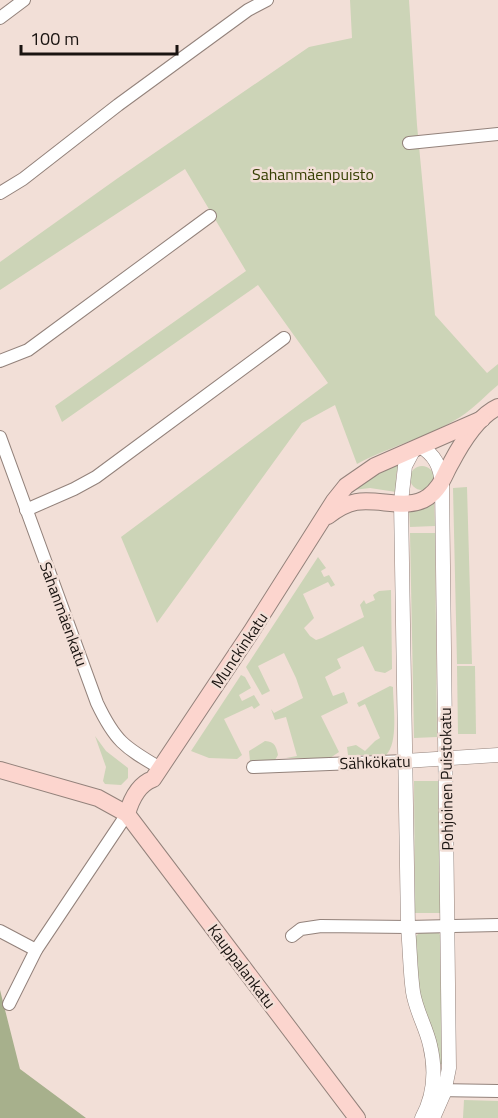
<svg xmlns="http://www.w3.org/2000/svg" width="498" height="1118" font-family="'Titillium Web',sans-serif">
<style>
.green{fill:#ccd4b7}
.forest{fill:#a7b08c}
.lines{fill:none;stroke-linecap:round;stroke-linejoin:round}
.minor-casing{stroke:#93827b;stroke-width:14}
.tertiary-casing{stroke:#93827b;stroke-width:15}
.secondary-casing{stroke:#93827b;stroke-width:18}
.minor{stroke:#fff;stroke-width:12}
.tertiary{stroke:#fff;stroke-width:14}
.secondary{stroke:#fcd5ce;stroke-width:16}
.labels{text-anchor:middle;stroke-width:5;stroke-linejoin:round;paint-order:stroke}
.park-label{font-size:16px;fill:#353e00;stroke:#f2dfd7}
.street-label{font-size:16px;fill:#1a1411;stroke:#f2dfd7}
</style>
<rect width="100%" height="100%" fill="#f2dfd7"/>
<g class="green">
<path d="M350 0H409L417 125 435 315 487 373 498 364V385C487 394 477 405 466 413 434 436 392 445 357 464L335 405 302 423 157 623 121 537 328 383 258 285 62 422 55 406 246 271 185 169 0 290V262L118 178 309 47 352 38Z"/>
<path d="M399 464 396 475V492L370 488 353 490 370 474Z"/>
<circle cx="422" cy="478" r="12"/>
<path d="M467 487 472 664H457L453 488Z"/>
<path d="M434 501 435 526 410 527 409 509Z"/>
<path d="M410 533H435L437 737 414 738Z"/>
<path d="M318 557 326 568 321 571 324 577 329 575 335 585 331 587 328 582 303 594 314 618 304 628 310 636 316 640 322 638 364 617 360 605 364 600 366 604 375 600 373 595 379 591 391 590 392 669 385 673 375 671 363 646 337 659 341 668 325 677 333 696 344 692 348 703 321 716 339 752 330 758H286L297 756 286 717 275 720 271 709 274 713 303 698 296 678 284 653 258 666 270 691 262 695 246 667Z"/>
<path d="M457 666H475L476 734H458Z"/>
<path d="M241 675 245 677 251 688 239 695 242 701 254 695 260 705 254 709 252 706 224 719 242 755 237 759 209 758 191 751Z"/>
<path d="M390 686 393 687C393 704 399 743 386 755H348L347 747 356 745 365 751 375 741 380 738 365 704 359 707 357 703Z"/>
<path d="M95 736 106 751 128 768V778L121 785 105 784 103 781 106 767Z"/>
<path d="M265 741C275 742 276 746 278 755L275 760 250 761 249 751Z"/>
<path d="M414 781H438L440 913H415Z"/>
<path d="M420 932H438L440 935 442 1064H436L421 1013 415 937Z"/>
<path d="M464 1100 498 1101V1118H463Z"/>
</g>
<path class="forest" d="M0 990 20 1069 86 1118H0Z"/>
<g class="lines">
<g class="minor-casing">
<g id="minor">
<path d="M0 18 24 0"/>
<path d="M409 143 498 134"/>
<path d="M0 193 23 179 118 105 248 10 267 0"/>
<path d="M0 361 28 350 210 216"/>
<path d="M0 437 97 703C115 741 124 747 160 768"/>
<path d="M26 510 74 489 96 477 284 338"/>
<path d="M253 767 405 761"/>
<path d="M0 931 36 950"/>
<path d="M292 936 301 929 321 926 408 927 498 925"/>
<path d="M9 1004 36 950 127 814"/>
<path d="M436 1090 498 1091"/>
</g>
</g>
<g class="tertiary-casing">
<g id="tertiary">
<path d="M420 446C435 455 440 466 442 483L449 1068 444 1093 433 1118"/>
<path d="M414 449 405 466 401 502 408 927C410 948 410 971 413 992 416 1011 426 1027 430 1045 436 1070 434 1096 422 1118"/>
<path d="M405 761 498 755"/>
</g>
</g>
<g class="secondary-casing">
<g id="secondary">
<path d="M328 516C337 509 345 504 356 502 379 498 409 511 428 497 441 488 444 475 451 463 461 444 478 416 498 407"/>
<path d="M0 770 98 798 127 814 357 1118"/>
<path d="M127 814C131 800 139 784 153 779L251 632 334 501 346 486 375 466 482 419"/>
</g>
</g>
<use href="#minor" class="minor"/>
<use href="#tertiary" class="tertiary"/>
<use href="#secondary" class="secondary"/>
</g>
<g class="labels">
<g class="park-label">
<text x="313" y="180">Sahanmäenpuisto</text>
</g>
<g class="street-label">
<text transform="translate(64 614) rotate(70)" y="6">Sahanmäenkatu</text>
<text transform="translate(239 650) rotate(-56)" y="6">Munckinkatu</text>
<text transform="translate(375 762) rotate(-2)" y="6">Sähkökatu</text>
<text transform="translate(446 779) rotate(-91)" y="6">Pohjoinen Puistokatu</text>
<text transform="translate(242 966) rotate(53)" y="6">Kauppalankatu</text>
</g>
</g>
<path d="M21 45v9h156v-9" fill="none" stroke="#1a1411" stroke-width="3"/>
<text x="30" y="45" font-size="18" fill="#1a1411" stroke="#f2dfd7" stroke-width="4.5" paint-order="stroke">100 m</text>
</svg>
